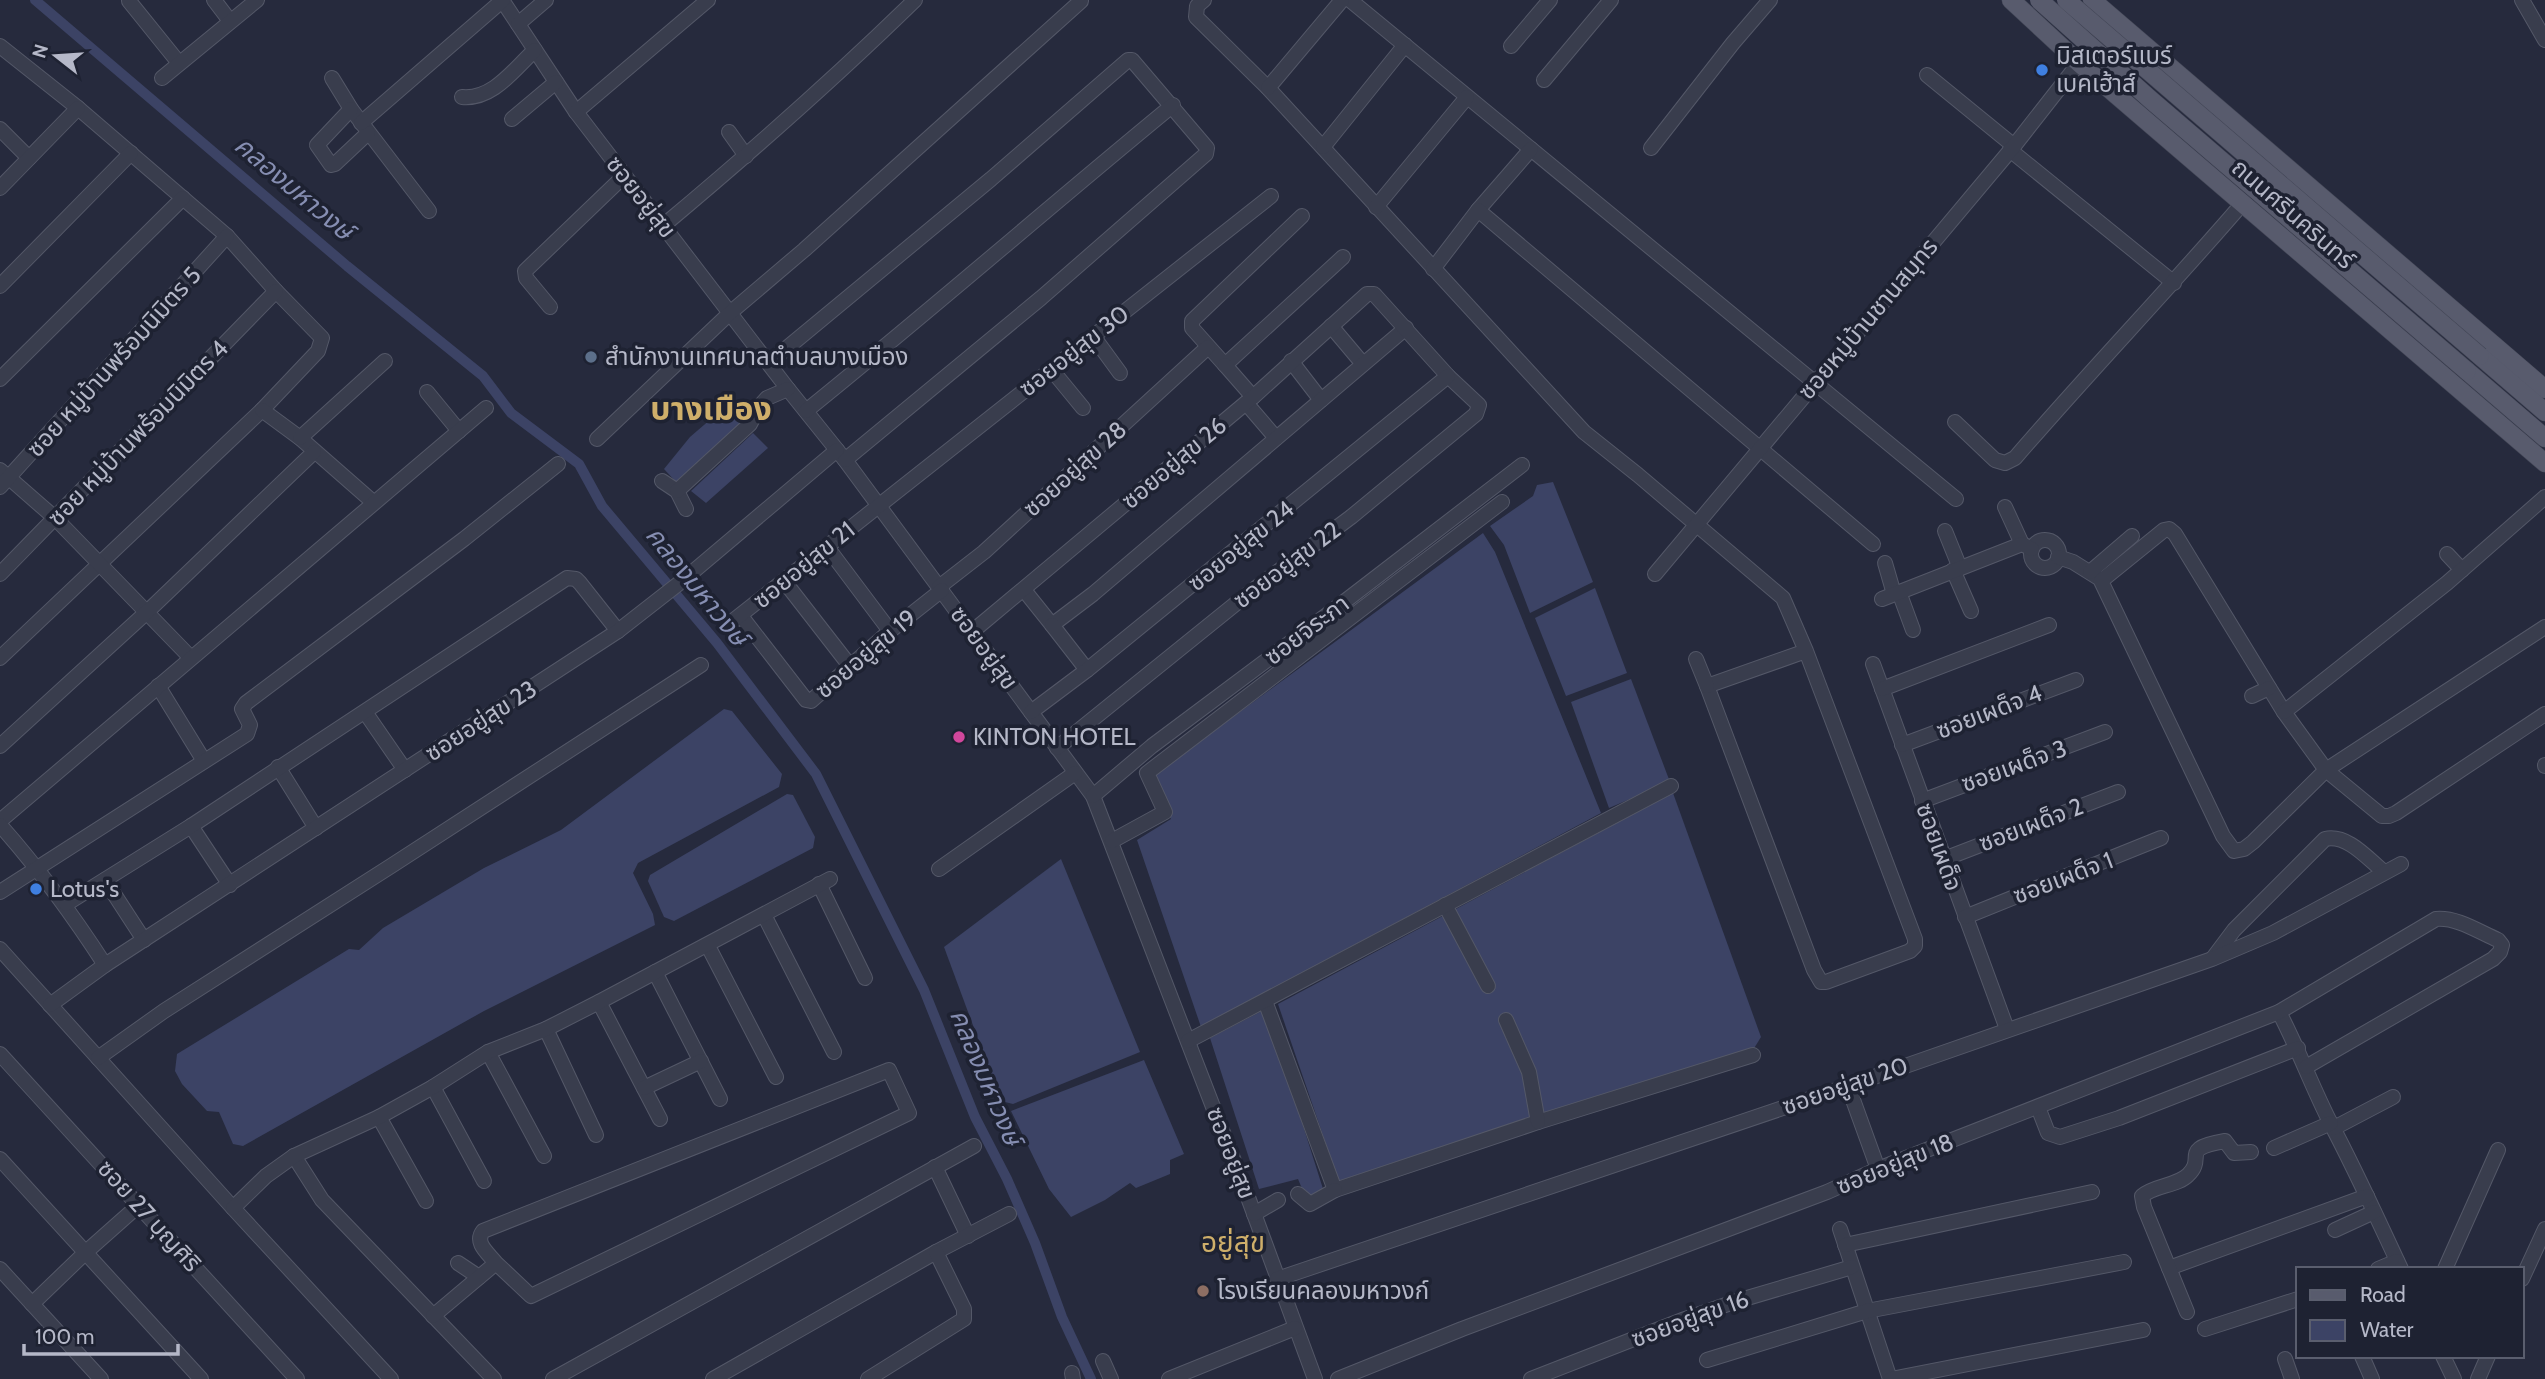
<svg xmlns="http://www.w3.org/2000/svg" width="2545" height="1379" font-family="Cabin,'Noto Sans Thai',sans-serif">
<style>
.water{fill:#3c4365}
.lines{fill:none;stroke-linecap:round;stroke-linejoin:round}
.canal{stroke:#3c4365;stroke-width:10}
.minor-casing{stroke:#545868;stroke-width:16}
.major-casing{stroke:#424656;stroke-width:19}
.minor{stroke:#393d4d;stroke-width:14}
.major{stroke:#585b6d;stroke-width:18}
.major-bridge-casing{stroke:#424656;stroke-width:19;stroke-linecap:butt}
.major-bridge{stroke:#585b6d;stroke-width:18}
.shop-dot{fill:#3f7fe0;stroke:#1e2232;stroke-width:2.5}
.service-dot{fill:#5c6f8a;stroke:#1e2232;stroke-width:2.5}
.hotel-dot{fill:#d1479c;stroke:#1e2232;stroke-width:2.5}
.education-dot{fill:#8d6e63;stroke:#1e2232;stroke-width:2.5}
.labels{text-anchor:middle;stroke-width:7;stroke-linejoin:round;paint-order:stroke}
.poi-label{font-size:24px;fill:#b5b8c8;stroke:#1e2232;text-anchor:start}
.street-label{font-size:24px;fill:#b5b8c8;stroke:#1e2232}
.water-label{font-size:26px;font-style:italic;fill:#868eb2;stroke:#1e2232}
.quarter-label{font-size:28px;fill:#cfaf6a;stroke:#1e2232}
.district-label{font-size:32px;font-weight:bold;fill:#cfaf6a;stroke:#1e2232}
</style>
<rect width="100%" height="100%" fill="#262a3d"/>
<g class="water">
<path d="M726 406 744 422 676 482 664 469 690 437Z"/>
<path d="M753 433 768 448 706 503 691 491Z"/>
<path d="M1553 482 1593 582 1530 613 1504 545 1490 526 1533 496 1537 485Z"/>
<path d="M1483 533 1495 552 1601 813 1201 1027 1137 840 1171 819 1150 778Z"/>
<path d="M1595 588 1627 673 1566 696 1535 618Z"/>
<path d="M1631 679 1670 782 1609 808 1571 702Z"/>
<path d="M724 709 732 711 782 774 779 787 638 863 633 873 653 914 655 925 484 1011 243 1146 233 1144 219 1112 207 1111 182 1084 175 1071 177 1054 349 949 359 950 383 928 484 868 561 830Z"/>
<path d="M1673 793 1761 1037 1753 1050 1341 1188 1278 1004Z"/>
<path d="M787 794 793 795 815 837 813 848 674 921 664 917 648 881 650 875Z"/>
<path d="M1061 859 1140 1052 1013 1104 1001 1101 944 947Z"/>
<path d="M1262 1011 1268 1015 1324 1192 1306 1198 1298 1179 1259 1189 1210 1038Z"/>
<path d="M1144 1060 1184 1154 1170 1160V1174L1136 1188 1130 1183 1105 1200 1071 1217 1049 1189 1011 1111Z"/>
</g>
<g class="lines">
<path class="canal" d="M35 0 347 266 483 376 511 413 579 464 602 506 717 643 816 774 924 990 975 1117 1007 1179 1035 1243 1062 1317 1091 1379"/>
<g class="minor-casing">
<g id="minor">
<path d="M214 0 230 21"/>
<path d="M502 0 576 112 788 389 845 460 1093 796 1249 1200 1315 1379"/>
<path d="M1204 0 1197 6 1196 17 1268 88 1584 432 1638 475 1783 598 1806 651 1915 939V946L1910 951 1826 982H1821L1814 970 1707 686 1806 651"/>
<path d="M1350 0 1956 499"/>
<path d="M2522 0 2545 40"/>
<path d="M129 1 179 63"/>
<path d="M518 24 546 0"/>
<path d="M0 46 78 108 227 236 276 291 322 338 318 351 262 410 0 658"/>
<path d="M1511 46 1550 0"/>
<path d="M1927 75 2014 146"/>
<path d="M162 78 257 0"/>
<path d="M332 78 351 109 429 211"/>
<path d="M1544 80 1611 0"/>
<path d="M1268 88 1342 0"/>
<path d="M462 97C493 100 514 69 535 50"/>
<path d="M351 109 317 145 331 165 335 164 368 133"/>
<path d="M576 112 708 0"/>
<path d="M512 119 556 82"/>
<path d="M361 123 503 0"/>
<path d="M0 129 29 158"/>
<path d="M729 132 746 156"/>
<path d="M1323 147 1405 45"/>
<path d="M1651 148 1733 43 1770 0"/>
<path d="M2010 150 2174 283"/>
<path d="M0 188 78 108"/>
<path d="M1376 207 1467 97"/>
<path d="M1478 210 1531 149"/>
<path d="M1302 216 1192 321V328L1225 365 1343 257"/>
<path d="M664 225C750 153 835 78 915 0"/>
<path d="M1433 269 1478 210 1873 544"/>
<path d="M0 286 131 153"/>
<path d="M550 307 526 278 525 271 624 176"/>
<path d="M1331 326 1363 364"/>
<path d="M1093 336 1120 373"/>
<path d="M1291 361 1321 400"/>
<path d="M770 362 991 179 1128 60H1132L1207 148 1206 154 1041 298 845 460"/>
<path d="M1225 365 1253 397"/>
<path d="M1051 369 1083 408"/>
<path d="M0 379 183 198"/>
<path d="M427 392 459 431"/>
<path d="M1246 403 1276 438"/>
<path d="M262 410 300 438 373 502"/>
<path d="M806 411C930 311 1050 206 1173 105"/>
<path d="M1955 422 1995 460 2005 463 2015 458C2089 372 2168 290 2242 204"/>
<path d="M300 438 385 361"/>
<path d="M597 439 731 312 804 250 1081 1"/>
<path d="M0 470 55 518 191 658"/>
<path d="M662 481 677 491 686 509"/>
<path d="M0 487 227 236"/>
<path d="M677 491 750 424 759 407 767 398 788 389"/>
<path d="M2005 507 2022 544"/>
<path d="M1945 531 1960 568"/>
<circle cx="2045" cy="554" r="14"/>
<path d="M827 547 890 631"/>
<path d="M2447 554 2462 570"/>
<path d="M2058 557 2073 562 2097 577"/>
<path d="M1885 563 1894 594"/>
<path d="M1953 570 1971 611"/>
<path d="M2090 572 2132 536"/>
<path d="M0 574 276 291"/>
<path d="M1655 574 2014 146 2079 63"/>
<path d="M784 581 850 666"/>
<path d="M939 587 984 552 1208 347"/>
<path d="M1024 590 1052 625 1093 594 1406 328"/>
<path d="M1899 592 1913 630"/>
<path d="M1882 599 2022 544 2032 549"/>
<path d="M741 616 806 700 811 701 890 631 942 590"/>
<path d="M729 624 1271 196"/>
<path d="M1052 625 1087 670"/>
<path d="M2545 627 2326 770 2253 842 2244 849 2234 851 2223 836 2101 581 2164 530 2169 529 2175 534 2284 712 2326 770 2382 816H2389L2396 813 2545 714"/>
<path d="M973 631 1253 397 1367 294H1374L1448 376 1479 405 1476 414 1351 517 1244 597 1057 748"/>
<path d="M1696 659 1707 686"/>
<path d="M1873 664 2007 1029"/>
<path d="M158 686 204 761"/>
<path d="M1882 689 2049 625"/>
<path d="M2252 696 2269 688"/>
<path d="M365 712 405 770"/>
<path d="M1031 712 1087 670 1448 376"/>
<path d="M2284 712 2447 583 2545 497"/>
<path d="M1902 745 2076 680"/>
<path d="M0 746 148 611 314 452"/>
<path d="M2545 766V765"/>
<path d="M278 767 316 828"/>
<path d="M1093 796 1152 746 1331 612 1522 465"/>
<path d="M1922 801 2105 732"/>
<path d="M0 821 486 408"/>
<path d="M0 825C40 870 72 914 105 965"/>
<path d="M191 826 230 885"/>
<path d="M1112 841 1165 812 1147 773 1502 502"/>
<path d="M1944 859 2118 792"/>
<path d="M939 869 1075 773"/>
<path d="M105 880 144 940"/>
<path d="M819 884 865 978"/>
<path d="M0 892 247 734 250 725 242 709 246 703 464 539 558 464"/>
<path d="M66 904 191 826 567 578 576 579 580 583 618 631"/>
<path d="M1445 905 1488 986"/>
<path d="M764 915 834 1052"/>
<path d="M1965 917 2161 838"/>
<path d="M708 946 776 1077"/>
<path d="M0 949 233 1208 391 1379"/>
<path d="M2213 958 2234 930 2325 839C2348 834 2368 859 2384 872"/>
<path d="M655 972 720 1099"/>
<path d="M1265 1001 1335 1190 1538 1122 1753 1055"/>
<path d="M599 1002 660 1119"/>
<path d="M50 1005 105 965 618 631 682 581 837 450"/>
<path d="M2279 1012C2298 1048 2312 1087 2331 1124 2356 1171 2378 1220 2401 1269"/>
<path d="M1506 1020 1529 1072 1538 1122"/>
<path d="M546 1029 596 1135"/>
<path d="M1188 1041 1671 786"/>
<path d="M488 1052 544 1156"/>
<path d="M0 1054 297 1379"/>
<path d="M98 1058 164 1011 391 866 701 665"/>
<path d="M1848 1086 1878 1169"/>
<path d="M433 1087 484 1181"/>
<path d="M644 1088 701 1061"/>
<path d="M2038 1107 2048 1133 2060 1137 2119 1118 2298 1048"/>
<path d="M379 1117 426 1201"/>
<path d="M2334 1128 2393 1097"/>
<path d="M2274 1148 2331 1123"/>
<path d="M294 1156 322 1200 494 1379"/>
<path d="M0 1159 201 1379"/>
<path d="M935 1167 968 1236"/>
<path d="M1298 1194 1310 1204 1335 1190"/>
<path d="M233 1208 266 1176 294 1156 379 1117 433 1087 488 1052 546 1029 599 1002 830 879"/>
<path d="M1254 1214 1278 1200"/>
<path d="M1840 1229 1890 1379"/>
<path d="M2335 1230 2374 1212"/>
<path d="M1845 1245 2092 1192"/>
<path d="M458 1263 479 1277"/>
<path d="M2169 1268 2367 1196"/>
<path d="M0 1269 101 1379"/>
<path d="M2378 1269 2397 1261"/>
<path d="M2445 1269 2498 1150"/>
<path d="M1277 1279 1848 1086 2212 959 2273 933 2401 864"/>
<path d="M2522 1279 2545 1229"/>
<path d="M32 1304 86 1252 139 1205"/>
<path d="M2187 1312 2144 1207 2142 1196C2155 1185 2177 1186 2188 1175 2207 1157 2178 1149 2225 1141L2234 1153 2251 1152"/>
<path d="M433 1316 496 1263 531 1296 909 1113 889 1070 483 1231C474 1243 488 1253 496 1263"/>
<path d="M2205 1329 2298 1299"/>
<path d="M2362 1356 2372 1379"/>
<path d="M2443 1356 2454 1379"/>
<path d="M2285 1359 2292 1379"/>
<path d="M1707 1360 1867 1311 2124 1262"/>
<path d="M1103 1361 1111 1379"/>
<path d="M1072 1373 1073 1379"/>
<path d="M553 1379 974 1146"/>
<path d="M713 1379 936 1252 1009 1214"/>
<path d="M868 1379 964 1319V1309L936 1252"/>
<path d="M1169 1379 1295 1328"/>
<path d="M1338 1379 1462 1329 1827 1192 1878 1169 2279 1012 2436 919C2457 917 2479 932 2498 940L2502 945 2500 952 2493 959 2306 1067"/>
<path d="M1531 1379 1685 1319 1737 1301 1852 1267"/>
<path d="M1891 1379 2143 1330"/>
<path d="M2478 1379 2488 1356"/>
</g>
</g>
<g class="major-casing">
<g id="major">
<path d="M2011 0 2079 63 2545 463"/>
<path d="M2092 0 2545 389"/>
<path d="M2480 356 2545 412"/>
<path d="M2467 371 2545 438"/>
</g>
</g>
<use href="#minor" class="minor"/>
<use href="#major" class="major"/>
<g class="major-bridge-casing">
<g id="major-bridge">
<path d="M2039 0 2151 100 2467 371"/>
<path d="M2066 0 2480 356"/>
</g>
</g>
<use href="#major-bridge" class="major-bridge"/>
</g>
<g class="shop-dot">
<circle cx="2042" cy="70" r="7"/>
<circle cx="36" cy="889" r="7"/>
</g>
<circle class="service-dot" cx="591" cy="357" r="7"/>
<circle class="hotel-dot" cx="959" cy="737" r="7"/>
<circle class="education-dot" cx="1203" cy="1291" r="7"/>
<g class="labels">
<g class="poi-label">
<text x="2056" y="64">มิสเตอร์แบร์<tspan x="2056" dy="28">เบคเฮ้าส์</tspan></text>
<text x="605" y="365">สำนักงานเทศบาลตำบลบางเมือง</text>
<text x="973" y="745">KINTON HOTEL</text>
<text x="50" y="897">Lotus's</text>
<text x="1217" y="1299">โรงเรียนคลองมหาวงก์</text>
</g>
<g class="street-label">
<text transform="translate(641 197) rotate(52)" y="8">ซอยอยู่สุข</text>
<text transform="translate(2293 214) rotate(41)" y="8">ถนนศรีนครินทร์</text>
<text transform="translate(1868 319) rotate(-50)" y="8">ซอยหมู่บ้านชานสมุทร</text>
<text transform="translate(1074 351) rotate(-38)" y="8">ซอยอยู่สุข 30</text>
<text transform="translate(114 362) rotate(-48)" y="8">ซอย หมู่บ้านพร้อมนิมิตร 5</text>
<text transform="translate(138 433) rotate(-46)" y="8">ซอย หมู่บ้านพร้อมนิมิตร 4</text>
<text transform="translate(1174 463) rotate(-40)" y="8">ซอยอยู่สุข 26</text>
<text transform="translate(1075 469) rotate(-42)" y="8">ซอยอยู่สุข 28</text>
<text transform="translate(1241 546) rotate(-39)" y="8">ซอยอยู่สุข 24</text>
<text transform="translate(804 565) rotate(-39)" y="8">ซอยอยู่สุข 21</text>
<text transform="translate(1287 565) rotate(-37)" y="8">ซอยอยู่สุข 22</text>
<text transform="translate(1307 630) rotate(-37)" y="8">ซอยจิระภา</text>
<text transform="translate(984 648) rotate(54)" y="8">ซอยอยู่สุข</text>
<text transform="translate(866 654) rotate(-40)" y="8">ซอยอยู่สุข 19</text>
<text transform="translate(1989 712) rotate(-21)" y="8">ซอยเผด็จ 4</text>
<text transform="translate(481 721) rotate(-33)" y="8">ซอยอยู่สุข 23</text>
<text transform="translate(2014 766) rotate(-20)" y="8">ซอยเผด็จ 3</text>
<text transform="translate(2031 825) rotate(-21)" y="8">ซอยเผด็จ 2</text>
<text transform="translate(1939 847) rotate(70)" y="8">ซอยเผด็จ</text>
<text transform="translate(2063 878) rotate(-21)" y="8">ซอยเผด็จ 1</text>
<text transform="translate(1845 1086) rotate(-19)" y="8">ซอยอยู่สุข 20</text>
<text transform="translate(1231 1153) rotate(69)" y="8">ซอยอยู่สุข</text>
<text transform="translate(1895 1164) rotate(-22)" y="8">ซอยอยู่สุข 18</text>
<text transform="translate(149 1216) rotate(48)" y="8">ซอย 27 บุญศิริ</text>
<text transform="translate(1690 1319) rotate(-20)" y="8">ซอยอยู่สุข 16</text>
</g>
<g class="water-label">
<text transform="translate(294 188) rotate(40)" y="9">คลองมหาวงษ์</text>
<text transform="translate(697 586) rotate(51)" y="9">คลองมหาวงษ์</text>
<text transform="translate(986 1077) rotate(67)" y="9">คลองมหาวงษ์</text>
</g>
<g class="quarter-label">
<text x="1233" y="1252">อยู่สุข</text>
</g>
<g class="district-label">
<text x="711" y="420">บางเมือง</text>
</g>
</g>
<rect x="2296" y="1267" width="228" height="91" fill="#1e2232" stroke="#5a5e6e" stroke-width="2"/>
<rect x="2310" y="1290" width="35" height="10" fill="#585b6d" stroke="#5a5e6e" stroke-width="2"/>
<text x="2360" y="1302" font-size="21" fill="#b5b8c8">Road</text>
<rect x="2310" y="1320" width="35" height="21" fill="#3c4365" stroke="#5a5e6e" stroke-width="2"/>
<text x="2360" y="1337" font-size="21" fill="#b5b8c8">Water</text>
<g transform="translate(56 56) rotate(287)" stroke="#1e2232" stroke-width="5" paint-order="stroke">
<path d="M0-5L12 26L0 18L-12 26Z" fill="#b5b8c8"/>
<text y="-10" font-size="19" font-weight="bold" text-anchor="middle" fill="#b5b8c8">N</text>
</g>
<path d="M24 1344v10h154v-10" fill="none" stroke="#b5b8c8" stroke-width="3.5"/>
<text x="35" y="1344" font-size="21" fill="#b5b8c8" stroke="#1e2232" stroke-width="5" paint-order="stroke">100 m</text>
</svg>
